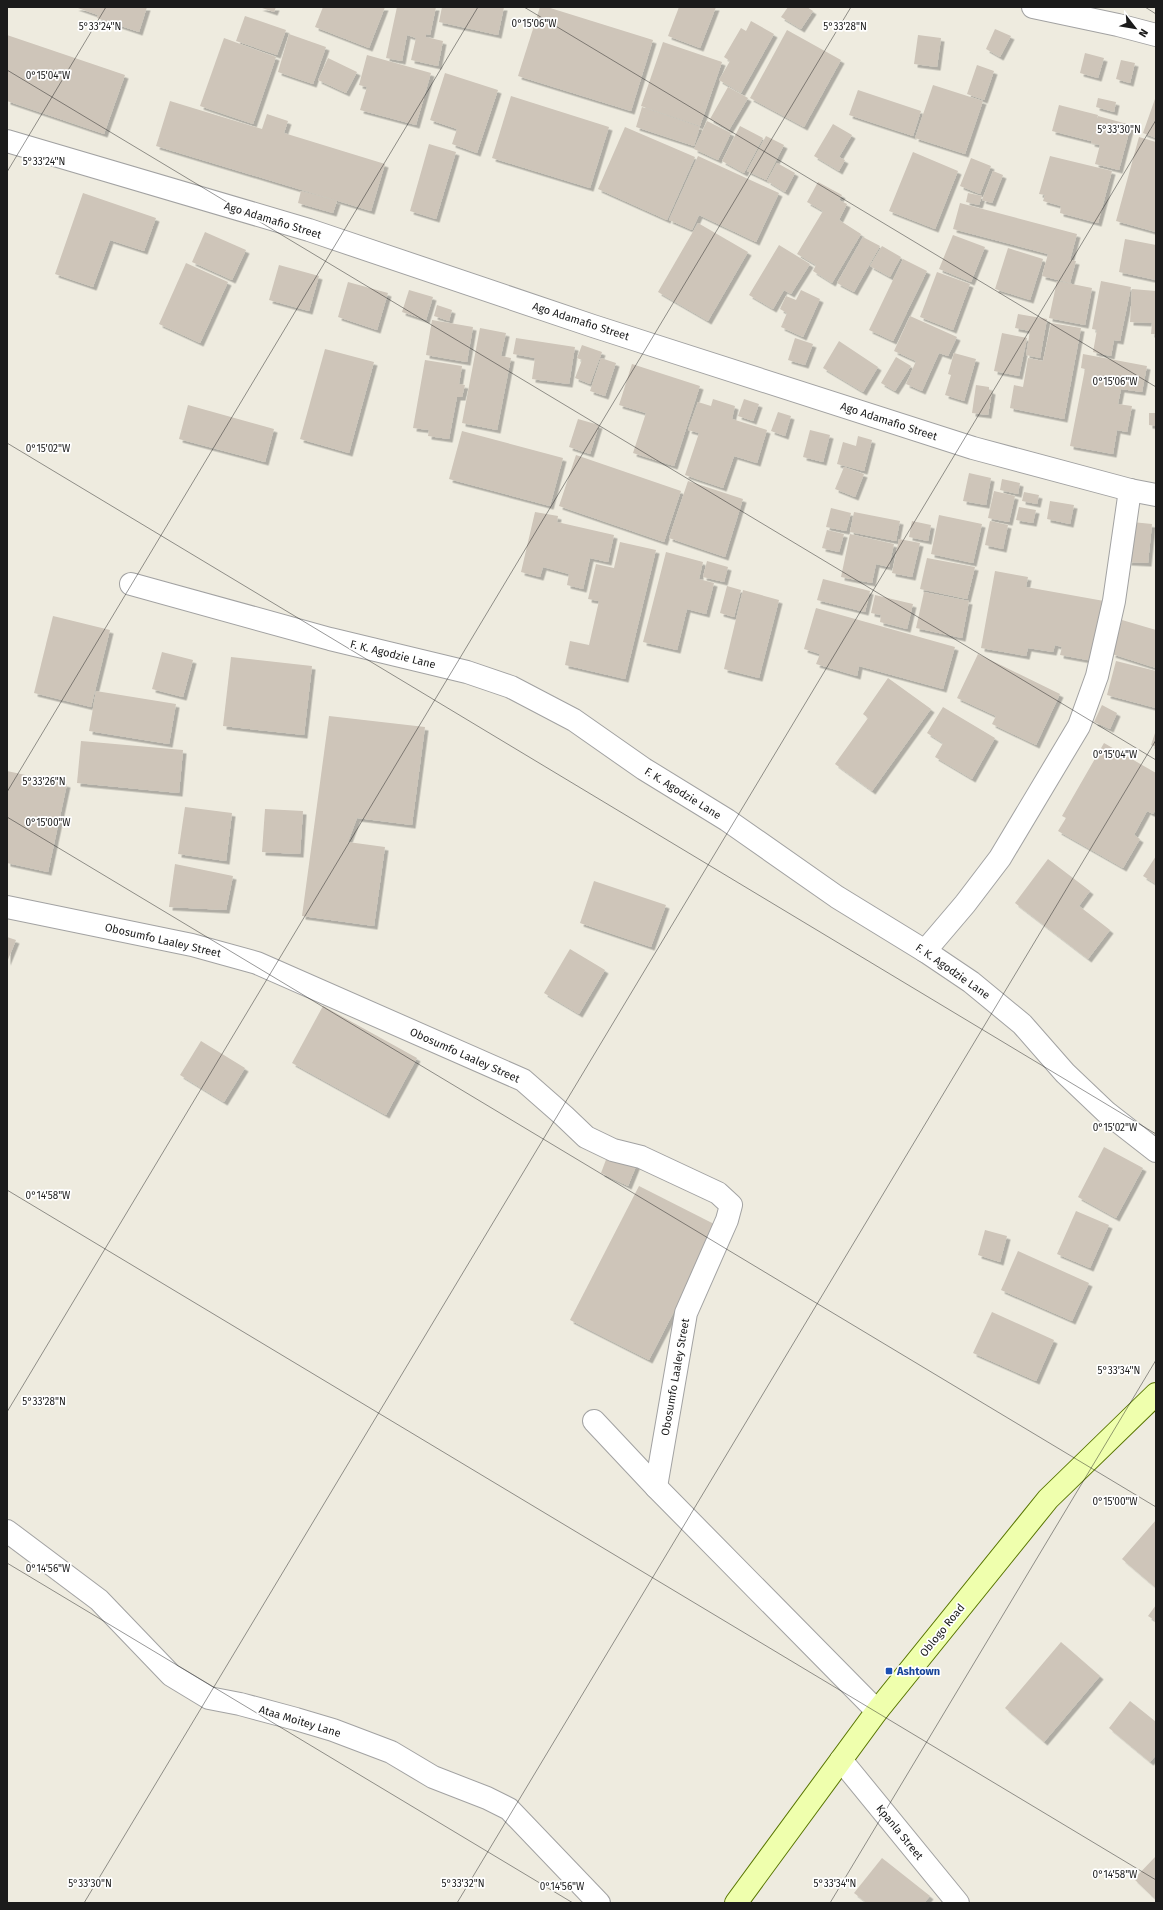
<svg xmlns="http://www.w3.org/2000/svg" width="1163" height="1910" font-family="'Fira Sans',sans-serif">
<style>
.building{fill:#cec5b9;filter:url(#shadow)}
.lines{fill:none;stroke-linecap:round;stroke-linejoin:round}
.minor-casing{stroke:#a2a2a2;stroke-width:24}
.secondary-casing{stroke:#587500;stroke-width:24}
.minor{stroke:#fff;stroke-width:22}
.secondary{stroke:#efffad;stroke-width:22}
.ticks{fill:none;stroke:#1b1b1b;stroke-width:1;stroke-opacity:0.45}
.transit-dot{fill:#1a4fb4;stroke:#fff;stroke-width:1.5}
.labels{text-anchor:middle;stroke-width:3.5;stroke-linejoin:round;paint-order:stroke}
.street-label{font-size:11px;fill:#1b1b1b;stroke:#fff}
.transit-label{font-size:11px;font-weight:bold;fill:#164399;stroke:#fff;text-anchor:start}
.ticks-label{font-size:10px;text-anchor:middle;fill:#1b1b1b;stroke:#fff;stroke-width:3.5;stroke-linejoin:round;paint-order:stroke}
</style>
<defs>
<filter id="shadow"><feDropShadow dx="3.5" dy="3.5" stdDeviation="0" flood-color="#0004"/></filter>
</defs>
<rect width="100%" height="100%" fill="#eeebdf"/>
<g class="building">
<path d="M75 7H147L139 32 97 18 98 15Z"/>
<path d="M259 7H276L274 12Z"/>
<path d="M323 7H385L369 48 315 27Z"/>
<path d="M397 7H436L430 35 426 34V37L443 41 438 66 411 60 416 38 407 35 402 61 386 58Z"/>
<path d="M442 7H504L498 35 439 22Z"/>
<path d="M540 7H547L653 40 631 111 518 76Z"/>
<path d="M679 7H716L700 48 668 36Z"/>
<path d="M788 7H807L813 11 801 29 781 17Z"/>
<path d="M245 16 286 30 277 55 236 41Z"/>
<path d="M751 21 774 34 741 93 719 80 730 61 724 57 741 28 746 31Z"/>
<path d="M995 29 1011 36 1000 57 986 49Z"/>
<path d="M787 30 841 60 804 127 750 98Z"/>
<path d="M289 34 326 47 313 84 278 72Z"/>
<path d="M7 35 125 75 104 134 7 101Z"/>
<path d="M918 35 941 38 937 67 914 64Z"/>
<path d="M224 38 276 57 253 124 200 106Z"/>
<path d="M663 42 722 62 700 126 641 106Z"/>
<path d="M1085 53 1104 58 1098 78 1080 73Z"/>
<path d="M367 55 431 73 416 125 360 110 367 87 359 85Z"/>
<path d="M328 58 357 72 346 93 318 80Z"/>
<path d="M1121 60 1135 63 1130 83 1116 79Z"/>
<path d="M977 65 994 71 984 100 967 94Z"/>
<path d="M445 73 498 90 477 153 452 144 457 129 430 120Z"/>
<path d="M933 85 983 101 965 154 915 138Z"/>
<path d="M728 87 748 98 729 130 710 119Z"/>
<path d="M858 90 921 111 913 136 849 115Z"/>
<path d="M511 96 609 127 590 188 492 158Z"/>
<path d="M1156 96V138L1143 133Z"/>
<path d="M1098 98 1116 102 1114 112 1096 107Z"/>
<path d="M170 101 262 129 267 114 288 121 284 133 385 164 371 211 156 146Z"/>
<path d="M1059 105 1098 115 1091 141 1052 131Z"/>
<path d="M642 107 700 127 694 146 636 127Z"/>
<path d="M1098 116 1131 125 1119 170 1095 164 1100 145 1091 143Z"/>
<path d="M707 121 731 133 718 160 694 149Z"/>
<path d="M833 124 852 135 839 157 845 160 839 171 814 156Z"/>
<path d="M740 126 763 138 744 173 722 161Z"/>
<path d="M625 127 695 157 667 220 598 189Z"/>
<path d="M766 136 784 145 766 180 747 171Z"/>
<path d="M1139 137 1156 142V232L1116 221Z"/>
<path d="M429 144 456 152 436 219 410 211Z"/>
<path d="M913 152 958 171 935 229 889 211Z"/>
<path d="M698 156 779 193 756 242 699 215 692 230 669 220Z"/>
<path d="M1050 156 1112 171 1098 223 1060 213 1061 206 1043 201 1045 195 1039 194Z"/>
<path d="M971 158 991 166 980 194 960 186Z"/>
<path d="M777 163 795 173 785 192 767 181Z"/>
<path d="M993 171 1003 175 992 203 982 200Z"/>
<path d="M818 182 842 195 839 200 847 204 839 220 861 234 832 283 813 271 816 265 797 254 823 211 807 202Z"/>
<path d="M301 191 337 201 333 213 298 203Z"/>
<path d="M83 193 156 218 144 251 110 240 93 287 55 274Z"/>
<path d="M968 193 982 196 979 205 966 202Z"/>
<path d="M960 203 1077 234 1070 260 1076 261 1070 283 1042 276 1048 254 953 229Z"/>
<path d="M698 223 748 252 708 321 658 292Z"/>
<path d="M205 232 246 250 232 280 192 262Z"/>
<path d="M953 235 985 247 971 282 939 269Z"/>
<path d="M863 237 880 246 854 292 837 283Z"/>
<path d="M1125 239 1156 245V280L1119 272Z"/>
<path d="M779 245 810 264 791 294 784 290 773 309 749 295Z"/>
<path d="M882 246 901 257 890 277 870 266Z"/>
<path d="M1008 248 1043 259 1030 300 995 289Z"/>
<path d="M903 259 927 271 893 341 869 330Z"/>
<path d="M186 263 228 282 200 343 159 324Z"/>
<path d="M279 265 319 276 309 311 269 300Z"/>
<path d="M937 272 970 284 953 330 920 317Z"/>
<path d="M1057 281 1092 288 1085 325 1049 318Z"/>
<path d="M1101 281 1131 287 1120 341 1114 340 1111 356 1093 352 1097 330 1092 329Z"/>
<path d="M348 282 388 293 377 330 338 317Z"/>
<path d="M1132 289 1156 291V334H1151L1152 323 1130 322Z"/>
<path d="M409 290 433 297 426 320 402 312Z"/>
<path d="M801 290 820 299 803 337 781 327 787 313 780 309 786 296 796 300Z"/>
<path d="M437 305 452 310 449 321 434 316Z"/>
<path d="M1018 314 1047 319 1040 358 1026 355 1030 331 1015 328Z"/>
<path d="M910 316 957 337 948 356 939 353 922 391 906 384 916 361 894 351Z"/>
<path d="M432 320 473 327 467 362 426 355Z"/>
<path d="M1051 323 1081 328 1064 419 1010 408 1014 385 1023 387 1028 358 1043 361Z"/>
<path d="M480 328 506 333 501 356 511 358 497 430 462 423Z"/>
<path d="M1002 333 1027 338 1019 376 994 371Z"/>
<path d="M516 338 575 347 569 384 532 379 535 358 513 354Z"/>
<path d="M795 338 813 344 805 365 788 360Z"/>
<path d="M839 341 878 367 863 392 823 368Z"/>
<path d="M582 345 602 352 590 384 575 378 582 360 577 358Z"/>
<path d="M325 349 374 362 349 453 300 439Z"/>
<path d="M954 353 976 359 964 401 945 395 951 375 948 374Z"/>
<path d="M1083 354 1147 366 1142 392 1121 389 1118 404 1132 406 1127 432 1117 430 1113 454 1070 446 1085 369 1081 368Z"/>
<path d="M896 357 911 366 895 391 881 383Z"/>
<path d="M601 358 616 363 605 396 590 391Z"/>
<path d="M425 360 462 366 459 384 465 385 462 397H457L449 439 428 436 429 430 413 428Z"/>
<path d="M632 364 700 386 674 466 633 453 646 413 619 405Z"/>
<path d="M976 385 989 387V390L992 391 988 415 972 413Z"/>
<path d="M713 399 735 406 732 419 767 430 757 463 734 456 723 488 685 475 699 433 688 430 698 402 711 406Z"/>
<path d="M744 399 759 404 753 421 738 416Z"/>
<path d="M188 405 274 429 265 462 179 439Z"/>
<path d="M778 412 791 416 785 436 771 431Z"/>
<path d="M1149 413H1156V426L1149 425Z"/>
<path d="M578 419 599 425 590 454 569 447Z"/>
<path d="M810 430 830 435 823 462 803 457Z"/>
<path d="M462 431 563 458 550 506 449 479Z"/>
<path d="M858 436 872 440 864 471 837 464 843 442 856 446Z"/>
<path d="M576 455 681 491 664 542 559 506Z"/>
<path d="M844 467 864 474 855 497 835 489Z"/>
<path d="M969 473 991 478 986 505 963 501Z"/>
<path d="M1002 479 1020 483 1018 494 1000 490Z"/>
<path d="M688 481 743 499 725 557 669 538Z"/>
<path d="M994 491 1015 496 1009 522 988 518Z"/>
<path d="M1024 492 1039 495 1037 504 1022 501Z"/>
<path d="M1050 501 1074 505 1070 524 1047 519Z"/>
<path d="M1019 507 1036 510 1033 523 1016 520Z"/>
<path d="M831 508 851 513 846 531 826 527Z"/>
<path d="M535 512 558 516 557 522 614 535 608 562 590 558 583 589 567 585 569 574 543 567 540 577 521 572Z"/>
<path d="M854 512 900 521 896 541 850 532Z"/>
<path d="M939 515 982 524 973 563 931 554Z"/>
<path d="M912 521 931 525 928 541 909 537Z"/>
<path d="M990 521 1008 525 1003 549 985 545Z"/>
<path d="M1132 522 1152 524 1148 563 1128 562Z"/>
<path d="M827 530 844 534 839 552 822 548Z"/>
<path d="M850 534 894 544 889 567 876 564 872 583 841 577Z"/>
<path d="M899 539 920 543 912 577 892 573Z"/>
<path d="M620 542 656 550 625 679 565 665 570 641 589 645 599 601 588 599 596 564 614 568Z"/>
<path d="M666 552 703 562 699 579 714 583 706 614 687 609 677 650 643 642Z"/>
<path d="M927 558 975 567 967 599 920 589Z"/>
<path d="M707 561 728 567 724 582 703 577Z"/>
<path d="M995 571 1028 577 1026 587 1104 601 1093 661 1060 655 1062 647 1055 645 1053 652 1028 648 1026 656 981 648Z"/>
<path d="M823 579 870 591 865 612 817 600Z"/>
<path d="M727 586 741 590 734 617 720 613Z"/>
<path d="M743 590 779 600 759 678 724 669Z"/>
<path d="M924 592 969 601 962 638 916 628Z"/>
<path d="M875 595 913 604 907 629 880 622 881 615 871 613Z"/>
<path d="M816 608 955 647 943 689 859 666 857 676 816 664 820 654 804 649Z"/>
<path d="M53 616 110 630 91 707 34 693Z"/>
<path d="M1122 620 1156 630V668L1112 654Z"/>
<path d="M162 652 193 660 183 697 152 689Z"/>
<path d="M978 654 1060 694 1036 745 992 724 996 716 957 698Z"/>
<path d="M231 657 312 666 304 735 223 726Z"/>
<path d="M1116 661 1156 671V708L1107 695Z"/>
<path d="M888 678 931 709 872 791 835 764 868 718 863 714Z"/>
<path d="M96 691 176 704 169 744 89 731Z"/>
<path d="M1102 705 1117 713 1110 729 1094 722Z"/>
<path d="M943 707 995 738 972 779 935 757 943 743 927 733Z"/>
<path d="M329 716 425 727 412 825 357 818 348 842 385 847 374 926 302 916Z"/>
<path d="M1156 730V747L1151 745Z"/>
<path d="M81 741 183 750 179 793 77 783Z"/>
<path d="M1104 743 1156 773V809L1153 814 1147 811 1134 835 1140 839 1123 868 1058 831 1066 818 1062 816Z"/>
<path d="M7 771 67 784 48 872 7 863Z"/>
<path d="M185 807 232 813 226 861 178 854Z"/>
<path d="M265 809 303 811 300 854 262 852Z"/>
<path d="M1156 856V884L1143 876Z"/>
<path d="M1048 859 1090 891 1079 906 1110 930 1088 959 1015 903Z"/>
<path d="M175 864 233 876 226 910 169 907Z"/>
<path d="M594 881 666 905 651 947 580 923Z"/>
<path d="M7 937 16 940 7 962Z"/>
<path d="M570 949 605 970 579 1014 544 993Z"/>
<path d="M323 1006 417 1058 386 1115 292 1063Z"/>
<path d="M201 1041 245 1068 224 1102 180 1075Z"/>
<path d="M1104 1147 1143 1168 1116 1218 1078 1197Z"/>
<path d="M610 1149 637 1164 628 1186 601 1173Z"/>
<path d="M639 1186 718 1226 649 1360 570 1320Z"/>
<path d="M1076 1211 1109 1225 1090 1268 1057 1254Z"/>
<path d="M985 1230 1007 1236 1000 1262 978 1255Z"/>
<path d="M1018 1251 1089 1283 1072 1321 1001 1290Z"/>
<path d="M992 1312 1054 1340 1036 1381 973 1353Z"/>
<path d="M1156 1520V1588L1122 1559Z"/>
<path d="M1156 1605V1621L1148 1616Z"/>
<path d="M1061 1642 1100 1676 1044 1742 1005 1708Z"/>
<path d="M1130 1701 1156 1722V1755L1150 1762 1109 1728Z"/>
<path d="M1156 1856V1898L1155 1899 1134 1879Z"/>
<path d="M882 1858 930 1896 924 1903H867L854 1893Z"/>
</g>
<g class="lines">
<g class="minor-casing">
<g id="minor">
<path d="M1033 7 1118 25 1156 35"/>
<path d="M7 141 309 230 593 326 973 448 1130 490 1156 495"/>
<path d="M131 584 330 639 467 672 511 687 574 720 644 769 727 820 837 897 925 951 971 982 1022 1024 1065 1073 1106 1112 1156 1151"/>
<path d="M7 907 192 945 257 963 523 1080 564 1116 586 1137 613 1150 641 1157 718 1193 731 1205 727 1220 686 1313 656 1487"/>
<path d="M925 951 965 904 1000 858 1079 726 1097 676 1114 601 1130 490"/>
<path d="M594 1421 656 1487 877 1711"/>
<path d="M7 1531 99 1600 171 1675 209 1698 240 1704 296 1719 333 1730 391 1752 433 1777 487 1798 509 1809 599 1903"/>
<path d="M841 1760 958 1903"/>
</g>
</g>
<g class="secondary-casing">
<path id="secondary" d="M736 1903 877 1711 1048 1499 1156 1394"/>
</g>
<use href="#minor" class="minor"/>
<use href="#secondary" class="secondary"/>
</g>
<path class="ticks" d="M524 7 1156 387M1145 7 1156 14M7 70 1156 760M7 172 106 7M7 443 1156 1134M7 792 478 7M7 817 1156 1507M7 1190 1156 1880M7 1412 851 7M7 1563 573 1903M84 1903 1156 120M457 1903 1156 740M830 1903 1156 1360"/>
<rect class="transit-dot" x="885" y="1667" width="8" height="8" rx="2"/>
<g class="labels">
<g class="street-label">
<text transform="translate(273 220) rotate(17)" y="4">Ago Adamafio Street</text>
<text transform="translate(581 321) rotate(18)" y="4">Ago Adamafio Street</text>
<text transform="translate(889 421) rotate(18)" y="4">Ago Adamafio Street</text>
<text transform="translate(393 654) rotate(14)" y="4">F. K. Agodzie Lane</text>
<text transform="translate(683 793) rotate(32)" y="4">F. K. Agodzie Lane</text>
<text transform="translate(163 940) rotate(13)" y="4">Obosumfo Laaley Street</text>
<text transform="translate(953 971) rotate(35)" y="4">F. K. Agodzie Lane</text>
<text transform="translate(465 1055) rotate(24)" y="4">Obosumfo Laaley Street</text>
<text transform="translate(675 1377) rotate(-80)" y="4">Obosumfo Laaley Street</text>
<text transform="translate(942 1630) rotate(-51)" y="4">Oblogo Road</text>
<text transform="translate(300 1721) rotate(17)" y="4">Ataa Moitey Lane</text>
<text transform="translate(900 1832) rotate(51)" y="4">Kpanla Street</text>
</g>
<g class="transit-label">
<text x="897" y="1675">Ashtown</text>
</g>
</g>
<g class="ticks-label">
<text x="534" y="27">0°15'06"W</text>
<text x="845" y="30">5°33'28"N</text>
<text x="100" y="30">5°33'24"N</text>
<text x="48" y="79">0°15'04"W</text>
<text x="1119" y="133">5°33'30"N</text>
<text x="44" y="165">5°33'24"N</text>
<text x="1115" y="385">0°15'06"W</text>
<text x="48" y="452">0°15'02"W</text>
<text x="1115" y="758">0°15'04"W</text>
<text x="44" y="785">5°33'26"N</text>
<text x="48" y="826">0°15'00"W</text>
<text x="1115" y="1131">0°15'02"W</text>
<text x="48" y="1199">0°14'58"W</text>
<text x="1119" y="1374">5°33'34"N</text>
<text x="44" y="1405">5°33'28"N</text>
<text x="1115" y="1505">0°15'00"W</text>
<text x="48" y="1572">0°14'56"W</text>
<text x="1115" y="1878">0°14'58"W</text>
<text x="90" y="1887">5°33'30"N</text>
<text x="463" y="1887">5°33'32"N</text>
<text x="835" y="1887">5°33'34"N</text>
<text x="562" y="1890">0°14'56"W</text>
</g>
<rect width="1163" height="1910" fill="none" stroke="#1b1b1b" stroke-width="16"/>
<g transform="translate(1135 28) rotate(121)" stroke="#ffffff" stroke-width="3" paint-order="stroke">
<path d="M0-3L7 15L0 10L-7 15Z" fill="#1b1b1b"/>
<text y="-6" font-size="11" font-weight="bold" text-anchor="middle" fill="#1b1b1b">N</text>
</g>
</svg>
